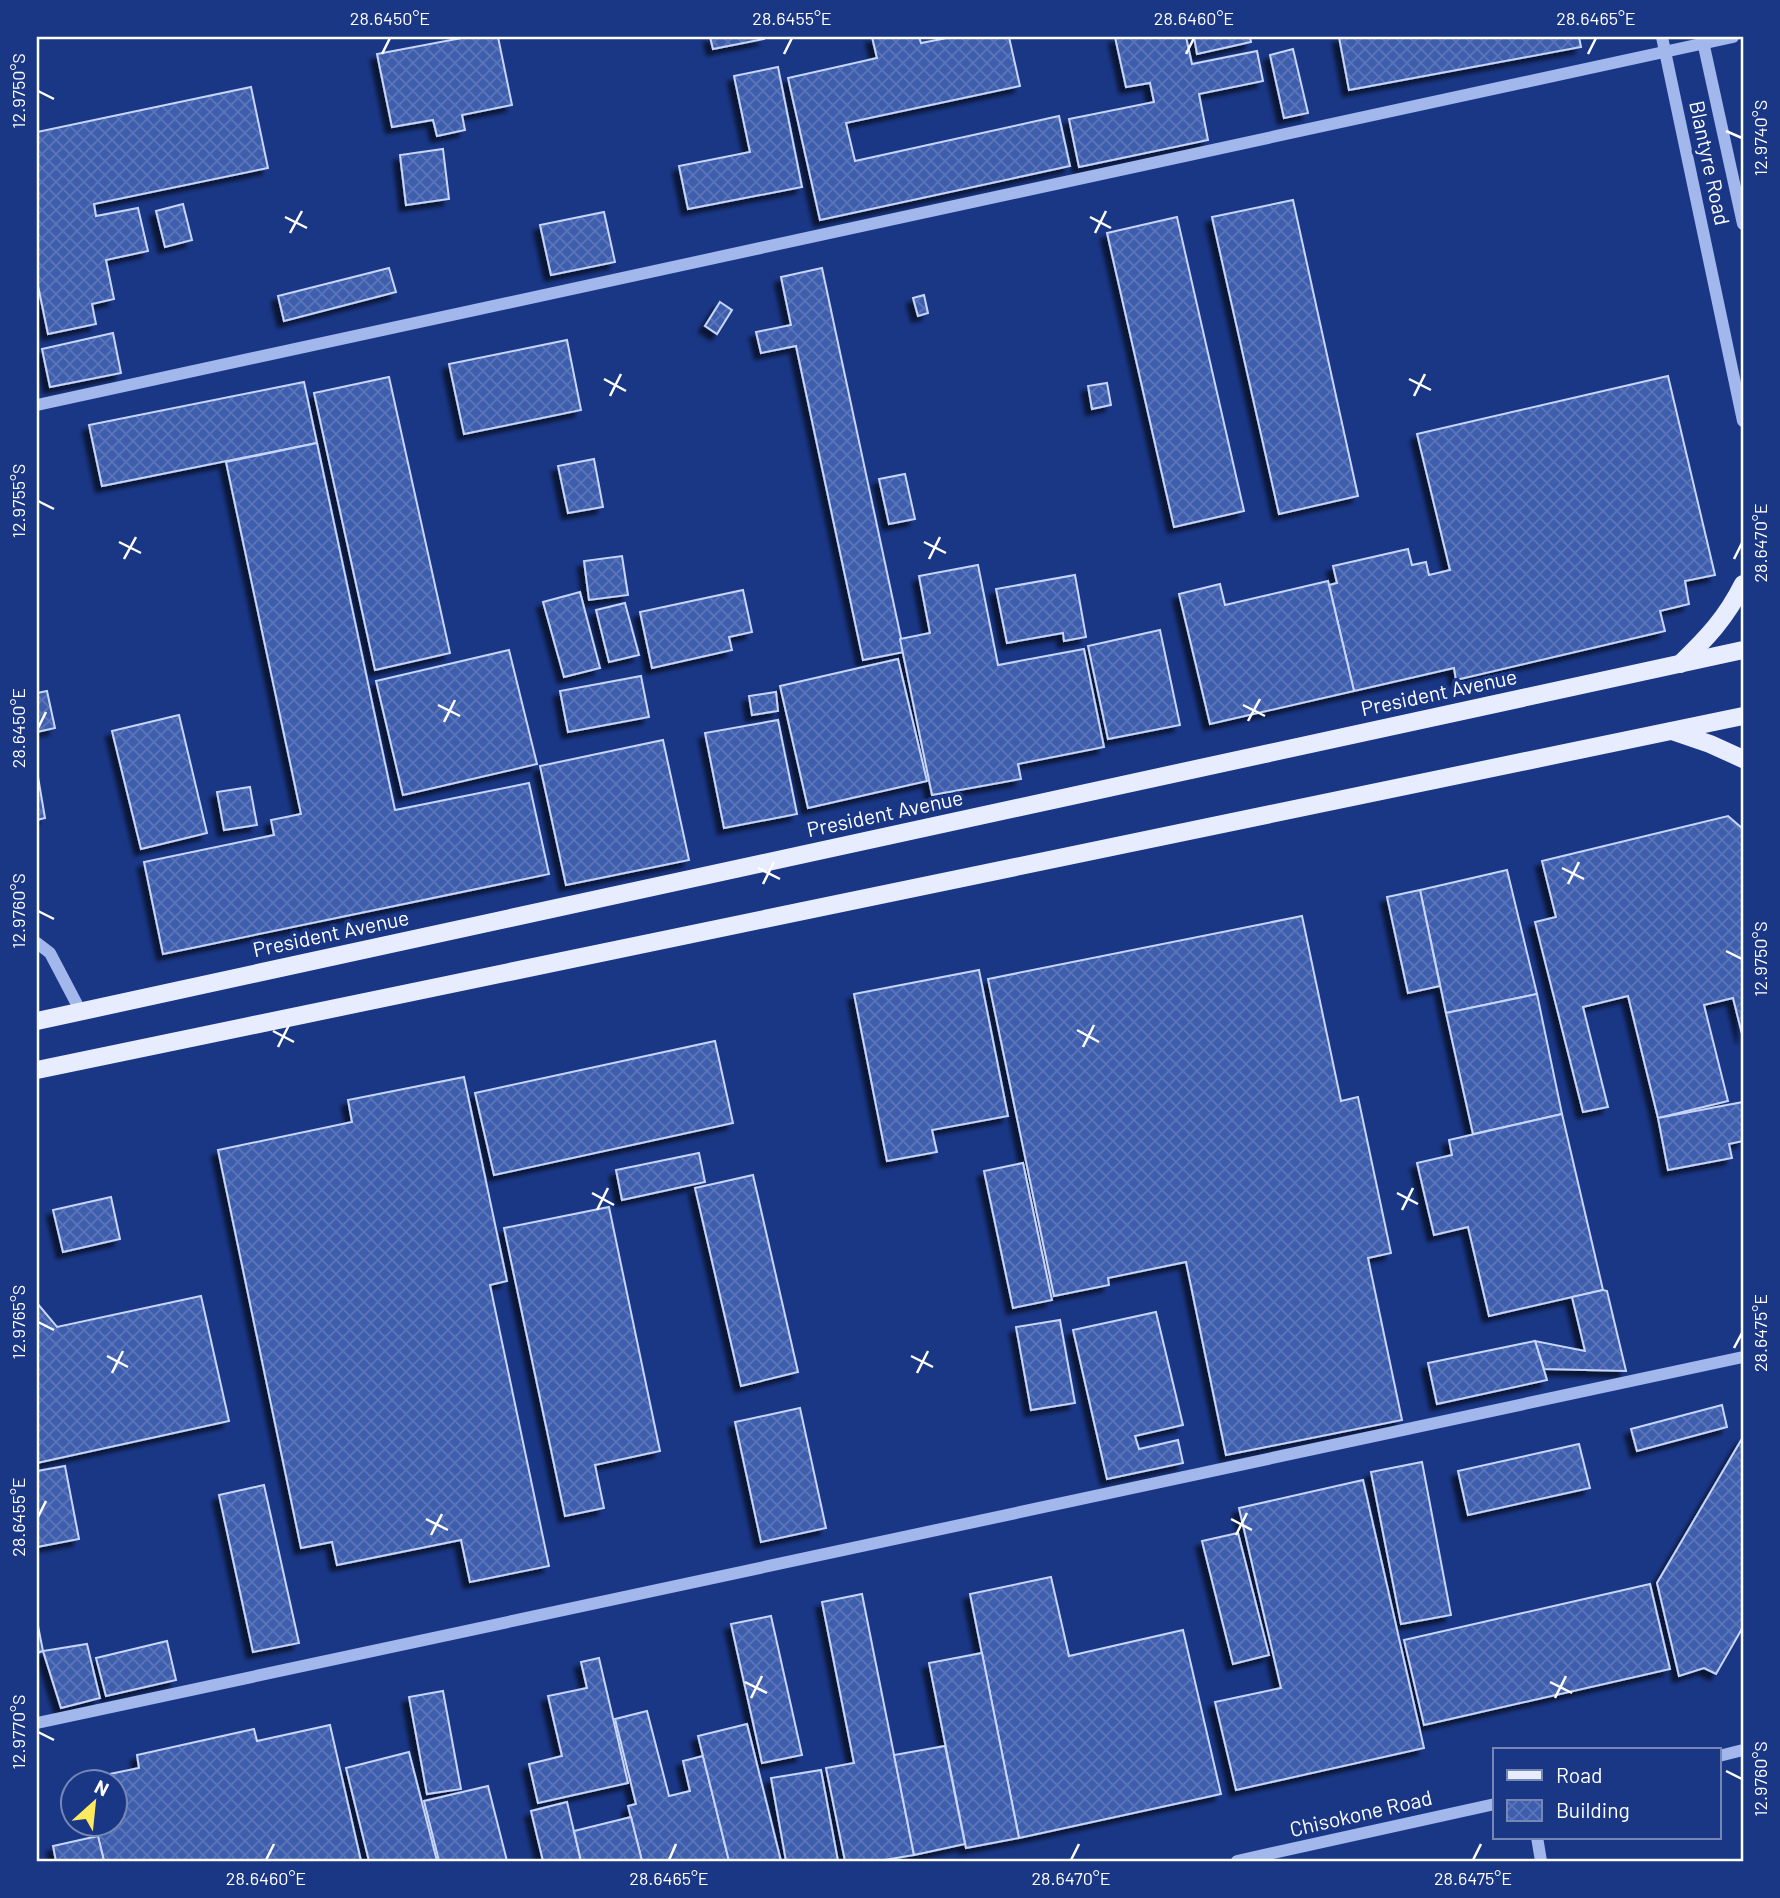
<svg xmlns="http://www.w3.org/2000/svg" width="1780" height="1898" font-family="Barlow,sans-serif">
<style>
.building{fill:url(#building-cross-hatch);stroke:#c7d5f9;stroke-width:2;filter:url(#shadow)}
.lines{fill:none;stroke-linecap:round;stroke-linejoin:round}
.minor{stroke:#a2b7ec;stroke-width:12}
.major{stroke:#e7ecff;stroke-width:18}
.ticks{fill:none;stroke:#fff;stroke-width:2.5}
.labels{text-anchor:middle;stroke-width:7;stroke-linejoin:round;paint-order:stroke}
.street-label{font-size:21px;fill:#fff;stroke:#1a3786}
.neatline{fill:none;stroke:#fff;stroke-width:2.5}
.ticks-label{font-size:18px;text-anchor:middle;fill:#fff}
</style>
<defs>
<pattern id="building-cross-hatch" width="8" height="8" patternUnits="userSpaceOnUse" patternTransform="scale(1.75)"><rect width="8" height="8" fill="#3e5dad"/><path d="M0 0l8 8M0 8l8-8" fill="none" stroke="#5b75b9"/></pattern>
<filter id="shadow"><feDropShadow dx="-6" dy="6" stdDeviation="2" flood-color="#0009"/></filter>
</defs>
<rect width="100%" height="100%" fill="#1a3786"/>
<g class="building">
<path d="M467 37H498L512 105 462 115 465 130 437 136 433 120 392 127 377 54Z"/>
<path d="M710 37H764V39L713 49Z"/>
<path d="M872 37H919L921 43 952 37H1009L1020 86 846 123 855 161 1059 116 1070 166 820 220 788 78 877 58Z"/>
<path d="M1115 37H1186L1192 64 1257 51 1263 81 1199 94 1208 140 1079 167 1069 119 1154 102 1150 83 1126 87Z"/>
<path d="M1194 37H1250L1251 42 1197 54Z"/>
<path d="M1339 37H1579L1581 47 1349 90Z"/>
<path d="M1293 49 1308 113 1284 118 1270 55Z"/>
<path d="M778 67 802 187 688 209 679 166 750 152 734 76Z"/>
<path d="M251 87 268 168 94 204 96 216 138 208 148 251 106 260 114 299 92 304 96 324 48 334 37 281V132Z"/>
<path d="M443 149 449 199 406 205 400 155Z"/>
<path d="M1293 200 1358 496 1279 514 1212 217Z"/>
<path d="M183 204 192 240 165 247 156 211Z"/>
<path d="M604 212 615 262 551 275 540 225Z"/>
<path d="M1177 217 1244 511 1174 527 1107 233Z"/>
<path d="M389 268 396 292 284 321 278 296Z"/>
<path d="M822 268 904 652 863 660 796 346 761 353 756 332 791 325 781 277Z"/>
<path d="M924 295 928 313 918 316 913 298Z"/>
<path d="M720 302 732 310 717 334 705 326Z"/>
<path d="M113 333 121 373 50 387 42 349Z"/>
<path d="M567 340 581 410 464 434 449 364Z"/>
<path d="M1668 376 1715 575 1685 581 1689 604 1660 611 1665 631 1456 680 1454 668 1354 691 1329 585 1337 583 1333 566 1408 549 1412 565 1426 562 1429 575 1450 570 1417 434Z"/>
<path d="M389 377 450 653 375 670 314 393Z"/>
<path d="M304 382 317 443 102 486 89 425Z"/>
<path d="M1107 383 1111 405 1092 409 1088 386Z"/>
<path d="M317 443 395 810 529 783 549 874 163 954 144 862 274 835 271 820 301 814 226 462Z"/>
<path d="M594 459 603 507 568 513 558 466Z"/>
<path d="M905 474 915 519 889 524 879 479Z"/>
<path d="M622 556 628 595 589 600 584 561Z"/>
<path d="M978 565 998 665 1084 649 1104 747 1018 764 1021 779 932 795 900 639 930 633 919 576Z"/>
<path d="M1075 575 1086 637 1064 641 1063 633 1007 643 996 589Z"/>
<path d="M1328 581 1354 691 1210 724 1179 594 1220 584 1225 605Z"/>
<path d="M743 590 752 632 729 637 732 650 652 668 640 612Z"/>
<path d="M580 592 600 668 564 677 543 602Z"/>
<path d="M625 603 639 655 609 662 596 610Z"/>
<path d="M1160 630 1180 725 1108 739 1088 646Z"/>
<path d="M509 650 537 764 403 795 376 681Z"/>
<path d="M898 659 927 781 808 808 780 686Z"/>
<path d="M641 676 649 717 568 732 560 691Z"/>
<path d="M47 691 55 728 37 732V693Z"/>
<path d="M776 692 778 711 752 715 749 696Z"/>
<path d="M179 715 207 833 141 849 112 731Z"/>
<path d="M778 720 797 814 724 828 705 733Z"/>
<path d="M663 740 689 860 566 885 540 766Z"/>
<path d="M38 777 45 818 37 820V778Z"/>
<path d="M250 787 257 825 224 830 217 792Z"/>
<path d="M1728 816 1743 829V1038L1733 998 1704 1005 1728 1101 1658 1118 1628 996 1583 1007 1608 1107 1583 1112 1535 922 1556 917 1542 861Z"/>
<path d="M1507 870 1537 994 1446 1013 1420 890Z"/>
<path d="M1420 890 1440 986 1408 993 1387 897Z"/>
<path d="M1302 916 1341 1101 1358 1097 1391 1253 1368 1258 1402 1420 1226 1455 1186 1262 1108 1278 1109 1285 1054 1296 988 979Z"/>
<path d="M979 970 1008 1116 932 1130 937 1152 887 1161 854 994Z"/>
<path d="M1537 994 1562 1114 1473 1134 1446 1013Z"/>
<path d="M715 1041 733 1123 494 1175 475 1093Z"/>
<path d="M464 1077 507 1281 490 1285 549 1566 470 1582 461 1540 337 1565 332 1542 301 1548 218 1150 352 1122 348 1100Z"/>
<path d="M1743 1102V1141L1729 1144 1732 1158 1668 1170 1658 1118Z"/>
<path d="M1562 1114 1603 1290 1489 1316 1468 1227 1434 1235 1417 1163 1452 1155 1449 1140Z"/>
<path d="M699 1153 705 1182 622 1200 616 1170Z"/>
<path d="M1023 1163 1052 1300 1013 1308 984 1171Z"/>
<path d="M753 1175 798 1372 741 1386 695 1188Z"/>
<path d="M111 1197 120 1239 63 1252 53 1210Z"/>
<path d="M609 1207 660 1451 595 1465 604 1508 565 1516 504 1228Z"/>
<path d="M1603 1290 1607 1291 1626 1371 1544 1369 1535 1341 1585 1351 1572 1297Z"/>
<path d="M201 1296 229 1421 37 1463V1303L57 1327Z"/>
<path d="M1156 1312 1183 1425 1135 1436 1139 1449 1178 1440 1183 1463 1107 1479 1073 1330Z"/>
<path d="M1060 1320 1075 1403 1031 1410 1016 1327Z"/>
<path d="M1535 1341 1547 1380 1437 1404 1428 1363Z"/>
<path d="M1722 1405 1727 1427 1637 1451 1631 1429Z"/>
<path d="M800 1408 826 1528 761 1542 735 1422Z"/>
<path d="M1743 1437V1627L1716 1674 1704 1668 1679 1676 1657 1583Z"/>
<path d="M1579 1444 1590 1488 1468 1515 1458 1471Z"/>
<path d="M1422 1462 1451 1615 1401 1624 1371 1472Z"/>
<path d="M65 1466 79 1539 37 1547V1471Z"/>
<path d="M1363 1480 1424 1748 1236 1790 1215 1702 1281 1688 1239 1508Z"/>
<path d="M264 1485 299 1643 253 1652 219 1495Z"/>
<path d="M1238 1533 1269 1655 1233 1664 1202 1541Z"/>
<path d="M1051 1577 1069 1656 1183 1630 1221 1794 1019 1838 970 1594Z"/>
<path d="M1650 1584 1670 1669 1424 1725 1404 1640Z"/>
<path d="M862 1594 914 1855 879 1861H845L826 1768 854 1763 822 1602Z"/>
<path d="M771 1616 802 1755 762 1763 731 1624Z"/>
<path d="M37 1621 43 1651 37 1653Z"/>
<path d="M167 1641 176 1680 106 1696 96 1658Z"/>
<path d="M87 1644 100 1698 61 1708 43 1651Z"/>
<path d="M982 1653 1019 1838 966 1848 929 1663Z"/>
<path d="M599 1658 628 1783 538 1803 529 1764 562 1756 548 1696 587 1688 581 1662Z"/>
<path d="M443 1691 461 1789 427 1794 409 1697Z"/>
<path d="M647 1711 669 1796 690 1791 683 1761 703 1756 729 1861H642L628 1806 636 1804 615 1719Z"/>
<path d="M747 1724 781 1861H729L698 1736Z"/>
<path d="M330 1725 361 1861H104L95 1825H116V1783H86L85 1779 139 1768 137 1755 254 1729 257 1741Z"/>
<path d="M945 1746 965 1844 914 1855 894 1755Z"/>
<path d="M409 1752 437 1861H369L346 1768Z"/>
<path d="M821 1770 838 1861H786L771 1778Z"/>
<path d="M488 1786 507 1861H439L424 1801Z"/>
<path d="M567 1802 581 1861H543L531 1811Z"/>
<path d="M631 1817 642 1861H581L574 1831Z"/>
<path d="M98 1836 104 1861H56L53 1846Z"/>
</g>
<g class="lines">
<g class="minor">
<path d="M1662 37 1743 421"/>
<path d="M1702 37 1743 224"/>
<path d="M37 405 1733 37"/>
<path d="M37 943 50 953 81 1012"/>
<path d="M37 1723 1743 1357"/>
<path d="M1719 1756 1743 1750"/>
<path d="M1537 1837 1541 1861"/>
<path d="M1237 1861 1495 1804"/>
</g>
<g class="major">
<path d="M1680 664C1707 638 1726 618 1743 584"/>
<path d="M1672 731 1710 744 1743 759"/>
<path d="M37 1021 1743 650"/>
<path d="M37 1070 1743 716"/>
</g>
</g>
<path class="ticks" d="M382 54 390 38M784 54 792 38M1186 54 1194 38M1588 54 1596 38M38 91 54 99M1726 131 1742 138M285 217 307 228M1090 217 1111 228M290 233 302 211M1095 233 1106 211M604 379 626 391M1409 379 1431 390M610 396 621 374M1414 396 1425 374M38 501 54 509M119 542 141 553M924 542 946 553M124 559 136 537M929 559 940 537M1734 559 1742 543M438 705 460 716M1243 705 1265 716M1248 721 1260 699M444 722 455 700M38 728 46 712M758 868 780 879M1562 868 1584 879M763 884 774 862M1568 884 1579 862M38 911 54 919M1726 951 1742 959M1077 1030 1099 1042M273 1031 294 1042M278 1047 289 1025M1083 1047 1094 1025M592 1193 614 1205M1397 1193 1418 1204M597 1210 608 1188M1402 1210 1413 1188M38 1322 54 1330M1734 1348 1742 1333M107 1356 128 1367M911 1356 933 1367M112 1373 123 1351M917 1373 928 1351M38 1517 46 1501M426 1519 448 1530M1231 1519 1252 1530M431 1535 442 1514M1236 1535 1247 1513M745 1682 767 1693M1550 1682 1572 1693M751 1698 762 1676M1555 1698 1566 1676M38 1732 54 1740M1726 1771 1742 1779M266 1860 274 1844M669 1860 676 1844M1071 1860 1079 1844M1473 1860 1481 1844"/>
<g class="labels">
<g class="street-label">
<text transform="translate(1709 163) rotate(78)" y="7">Blantyre Road</text>
<text transform="translate(1439 693) rotate(-12)" y="7">President Avenue</text>
<text transform="translate(885 814) rotate(-12)" y="7">President Avenue</text>
<text transform="translate(331 934) rotate(-12)" y="7">President Avenue</text>
<text transform="translate(1361 1814) rotate(-13)" y="7">Chisokone Road</text>
</g>
</g>
<rect width="1780" height="1898" fill="none" stroke="#1a3786" stroke-width="77"/>
<rect x="1493" y="1748" width="228" height="91" fill="#1a3786" stroke="#7687b6" stroke-width="2"/>
<rect x="1507" y="1770" width="35" height="10" fill="#e7ecff" stroke="#7687b6" stroke-width="2"/>
<text x="1556" y="1783" font-size="21" fill="#ffffff">Road</text>
<rect x="1507" y="1800" width="35" height="21" fill="url(#building-cross-hatch)" stroke="#7687b6" stroke-width="2"/>
<text x="1556" y="1818" font-size="21" fill="#ffffff">Building</text>
<g transform="translate(94 1803) rotate(27)"><circle r="33" fill="#1a3786" stroke="#7687b6" stroke-width="2"/>
<path d="M0-5L12 26L0 18L-12 26Z" fill="#feea5e"/>
<text y="-10" font-size="19" font-weight="bold" text-anchor="middle" fill="#ffffff">N</text>
</g>
<rect x="38" y="38" width="1704" height="1822" class="neatline"/>
<g class="ticks-label">
<text x="390" y="25">28.6450°E</text>
<text x="792" y="25">28.6455°E</text>
<text x="1194" y="25">28.6460°E</text>
<text x="1596" y="25">28.6465°E</text>
<text transform="translate(19 91) rotate(-90)" y="6">12.9750°S</text>
<text transform="translate(1761 138) rotate(-90)" y="6">12.9740°S</text>
<text transform="translate(19 501) rotate(-90)" y="6">12.9755°S</text>
<text transform="translate(1761 543) rotate(-90)" y="6">28.6470°E</text>
<text transform="translate(19 728) rotate(-90)" y="6">28.6450°E</text>
<text transform="translate(19 911) rotate(-90)" y="6">12.9760°S</text>
<text transform="translate(1761 959) rotate(-90)" y="6">12.9750°S</text>
<text transform="translate(19 1322) rotate(-90)" y="6">12.9765°S</text>
<text transform="translate(1761 1333) rotate(-90)" y="6">28.6475°E</text>
<text transform="translate(19 1517) rotate(-90)" y="6">28.6455°E</text>
<text transform="translate(19 1732) rotate(-90)" y="6">12.9770°S</text>
<text transform="translate(1761 1779) rotate(-90)" y="6">12.9760°S</text>
<text x="266" y="1885">28.6460°E</text>
<text x="669" y="1885">28.6465°E</text>
<text x="1071" y="1885">28.6470°E</text>
<text x="1473" y="1885">28.6475°E</text>
</g>
</svg>
